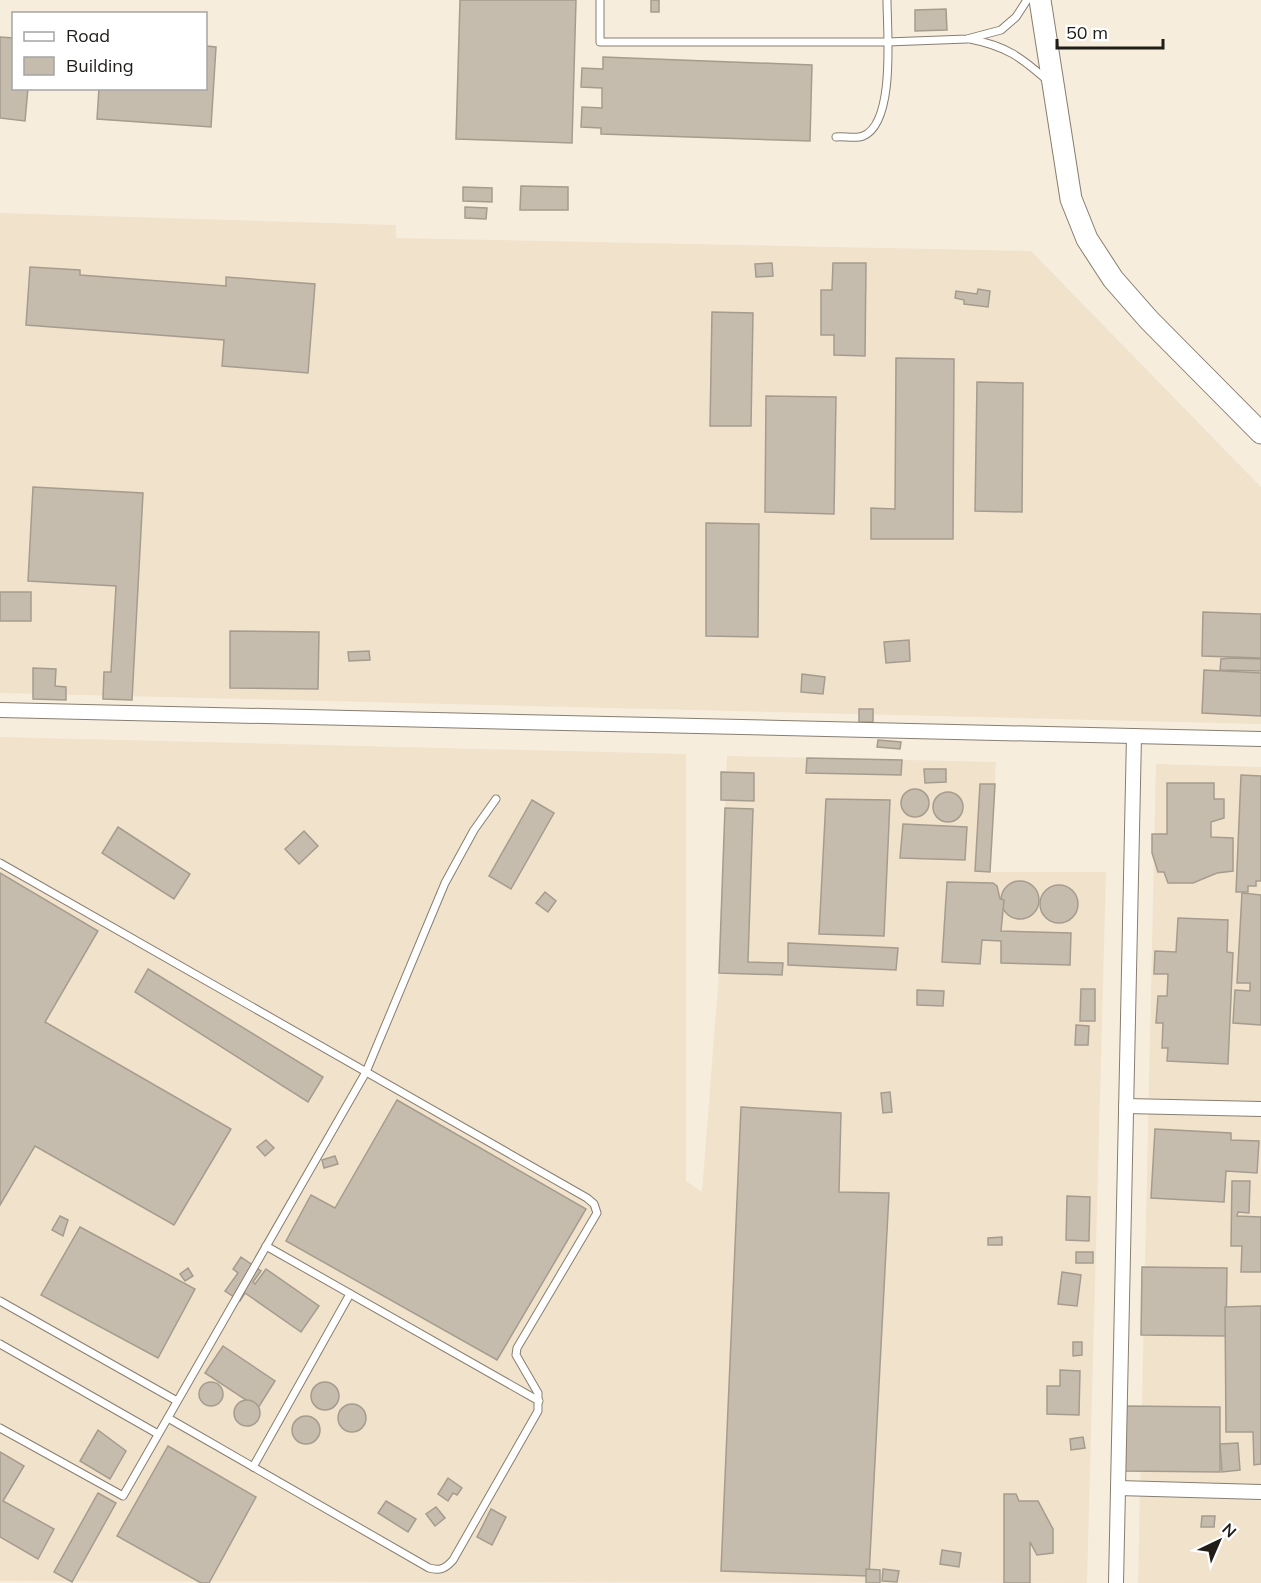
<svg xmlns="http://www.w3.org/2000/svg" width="1261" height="1583" font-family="Mulish,sans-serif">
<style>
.built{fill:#f1e2cc}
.building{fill:#c6bcad;stroke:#a69c8e;stroke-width:1.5}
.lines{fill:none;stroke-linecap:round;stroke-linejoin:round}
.service-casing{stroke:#877e70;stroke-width:9}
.minor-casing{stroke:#877e70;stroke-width:16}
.primary-casing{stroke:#877e70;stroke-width:23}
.service{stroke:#fff;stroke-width:7}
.minor{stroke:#fff;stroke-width:14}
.primary{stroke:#fff;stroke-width:21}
</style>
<rect width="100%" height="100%" fill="#f7eddd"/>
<g class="built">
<path d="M0 213 396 225V238L1031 251 1261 487V724L0 693Z"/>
<path d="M0 737 686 754V1181L702 1192 719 973 727 756 996 762 990 872H1106L1087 1583 0 1581Z"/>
<path d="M1156 764 1261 767V1583H1138Z"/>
</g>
<g class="building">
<path d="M460 0H576L572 143 456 139Z"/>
<rect x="651" y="0" width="8" height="12"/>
<path d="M946 9 947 30 915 31V10Z"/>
<path d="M0 37 14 38V88H28L25 121 0 118Z"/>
<path d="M206 46 216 47 211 127 97 119 99 88H206Z"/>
<path d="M603 57 812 65 810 141 601 134V128L581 127 582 107 602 108V88L581 87 582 68 603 69Z"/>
<path d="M521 186 568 187V210H520Z"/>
<path d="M463 187 492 188V202L463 201Z"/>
<path d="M465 207 487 208 486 219 465 218Z"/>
<path d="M772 263 773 276 756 277 755 264Z"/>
<path d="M833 263H866L865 356 834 355V335H821V290H832Z"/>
<path d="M30 267 80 270V275L226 286V277L315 284 308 373 222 366 224 340 26 325Z"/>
<path d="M978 289 990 291 988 307 964 304V300L955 298 956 291 977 294Z"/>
<path d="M712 312 753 313 751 426H710Z"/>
<path d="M896 358 954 359 953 539H871V508L895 509Z"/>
<path d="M977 382 1023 383 1022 512 975 511Z"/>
<path d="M766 396 836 397 834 514 765 512Z"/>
<path d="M33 487 143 493 132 700 103 699 104 672H111L116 586 28 581Z"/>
<path d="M706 523 759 524 758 637 706 636Z"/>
<rect x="0" y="592" width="31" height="29"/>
<path d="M1203 612 1261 614V658L1202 656Z"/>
<path d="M230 631 319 632 318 689 230 688Z"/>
<path d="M909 640 910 661 886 663 884 642Z"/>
<path d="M369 651 370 660 349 661 348 652Z"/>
<path d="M1231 658 1261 659V671L1220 670 1221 659Z"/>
<path d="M33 668 56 669 55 686 66 687V700L33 699Z"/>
<path d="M1204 670 1261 673V716L1202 713Z"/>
<path d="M802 674 825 677 823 694 801 692Z"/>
<rect x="859" y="709" width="14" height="13"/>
<path d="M878 740 901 742 900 749 877 747Z"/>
<path d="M807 758 902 760 901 775 806 773Z"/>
<path d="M924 769H946V782L925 783Z"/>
<path d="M721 772 754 773V801L721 800Z"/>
<path d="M1241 775 1261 776V881H1256V886H1248V892H1236Z"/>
<path d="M1167 783H1214V799H1224V818L1211 822V837L1233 838V871L1217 873 1193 883H1168L1164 872H1158L1152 853V834H1167Z"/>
<path d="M980 784H995L990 872 975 871Z"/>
<circle cx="915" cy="803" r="14"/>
<circle cx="948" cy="807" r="15"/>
<path d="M826 799 890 800 884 936 819 934Z"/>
<path d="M532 800 554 813 511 889 489 876Z"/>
<path d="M725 808 753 809 748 962 783 963 782 975 719 973Z"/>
<path d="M903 824 967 827 965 860 900 858Z"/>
<path d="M118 827 190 874 174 899 102 853Z"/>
<path d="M304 831 318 846 299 864 285 849Z"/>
<path d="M0 873 98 931 45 1022 231 1129 174 1225 35 1146 0 1205Z"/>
<circle cx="1020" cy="900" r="19"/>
<path d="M947 882 993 883 997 886 1000 899 1004 900 1001 931 1071 933 1070 965 1001 963V941L982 940 980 964 942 962Z"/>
<circle cx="1059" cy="904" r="19"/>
<path d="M545 892 556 901 548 912 536 903Z"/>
<path d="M1242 893 1261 895V1025L1233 1023 1235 990 1250 991V983H1237Z"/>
<path d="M1178 918 1228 920 1227 952 1233 953 1228 1064 1167 1061 1168 1048H1162L1163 1023H1156L1158 996H1167L1168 974H1154L1155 951 1176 952Z"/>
<path d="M788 943 898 948 896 970 788 965Z"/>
<path d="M148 969 323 1077 308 1102 135 992Z"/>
<path d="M1081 989H1095V1021H1080Z"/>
<path d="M917 990 944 991 943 1006 917 1005Z"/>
<path d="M1076 1025 1089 1026 1088 1045H1075Z"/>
<path d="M890 1092 892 1112 883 1113 881 1093Z"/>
<path d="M397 1100 586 1209 497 1360 286 1241 311 1195 335 1208Z"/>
<path d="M741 1107 841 1113 839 1192 889 1193 869 1576 721 1571Z"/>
<path d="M1155 1129 1231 1133V1140L1259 1141 1257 1173 1226 1171 1224 1202 1151 1198Z"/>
<path d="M266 1140 274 1148 265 1156 257 1147Z"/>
<path d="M335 1156 338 1164 324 1168 322 1160Z"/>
<path d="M1232 1181H1250L1249 1213 1238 1212 1237 1216 1261 1217V1272H1241L1242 1246H1231Z"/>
<path d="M1067 1196 1090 1197 1089 1241 1066 1240Z"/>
<path d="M60 1216 68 1220 63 1236 52 1230Z"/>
<path d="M80 1227 195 1289 158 1358 41 1295Z"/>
<path d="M1002 1237V1245H988V1238Z"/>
<rect x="1076" y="1252" width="17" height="11"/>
<path d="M241 1257 261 1271 253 1282 255 1284 266 1269 319 1306 301 1332 245 1293 240 1301 225 1291 238 1273 233 1269Z"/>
<path d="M1142 1267 1227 1268 1226 1336 1141 1335Z"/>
<path d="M188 1268 193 1276 185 1281 180 1274Z"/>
<path d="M1062 1272 1081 1275 1077 1306 1058 1304Z"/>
<path d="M1261 1306V1464L1254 1465 1253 1432H1226L1225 1307Z"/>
<path d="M1073 1342H1082V1355L1073 1356Z"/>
<path d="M223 1346 275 1381 258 1408 205 1373Z"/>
<path d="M1060 1370 1080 1371 1079 1415 1047 1414V1386H1060Z"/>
<circle cx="211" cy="1394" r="12"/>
<circle cx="325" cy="1396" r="14"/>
<circle cx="247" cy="1413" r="13"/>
<circle cx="352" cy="1418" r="14"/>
<path d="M1125 1406 1220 1407V1472L1124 1471Z"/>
<circle cx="306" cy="1430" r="14"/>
<path d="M98 1430 126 1451 110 1479 80 1461Z"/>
<path d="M1083 1437 1085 1448 1071 1450 1070 1439Z"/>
<path d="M1238 1443 1240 1470 1222 1472 1220 1444Z"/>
<path d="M168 1446 256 1497 209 1583H201L117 1536Z"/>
<path d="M0 1452 24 1466 3 1501 54 1529 38 1559 0 1537Z"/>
<path d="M448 1478 462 1488 457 1495 453 1493 448 1501 438 1494Z"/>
<path d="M98 1493 116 1503 72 1582 54 1572Z"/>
<path d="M1004 1494H1016L1019 1501H1038L1053 1529V1553L1037 1555 1030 1542V1583H1004Z"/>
<path d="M386 1501 416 1519 408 1532 378 1513Z"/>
<path d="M436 1507 445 1518 435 1526 426 1514Z"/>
<path d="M491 1509 506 1517 492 1545 477 1537Z"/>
<path d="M1202 1516H1215L1214 1527H1201Z"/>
<path d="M942 1550 961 1553 959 1567 940 1564Z"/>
<path d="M866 1569 880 1570V1583H866Z"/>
<path d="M883 1569 899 1571 897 1582 882 1581Z"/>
</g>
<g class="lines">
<g class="service-casing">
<g id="service">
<path d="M600 0V42H887L967 39 1001 30 1016 17 1027 0"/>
<path d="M970 39C1006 46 1021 57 1048 81"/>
<path d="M836 137C844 136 856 139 863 136 896 123 887 30 887 0"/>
<path d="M0 863 587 1198 594 1204 597 1213 517 1348 516 1355 538 1393V1411L453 1560C445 1569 440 1571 429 1568L168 1418"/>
<path d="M266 1246 539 1401"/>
<path d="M0 1301 177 1401"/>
<path d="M0 1344 158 1434"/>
<path d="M0 1428 123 1496 366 1072 445 883 474 830 496 799"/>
<path d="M253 1467 350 1294"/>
</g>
</g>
<g class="minor-casing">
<g id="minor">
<path d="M0 710 1261 739"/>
<path d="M1126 1106 1261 1109"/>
<path d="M1118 1488 1261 1492"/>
<path d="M1116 1583 1134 736"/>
</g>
</g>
<g class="primary-casing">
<path id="primary" d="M1040 0 1071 199 1087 239 1113 279 1149 320 1261 433"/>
</g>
<use href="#service" class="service"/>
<use href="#minor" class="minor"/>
<use href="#primary" class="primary"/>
</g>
<rect x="12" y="12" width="195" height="78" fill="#ffffff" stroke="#a6a4a2" stroke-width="1.5"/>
<rect x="24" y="32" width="30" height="9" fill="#ffffff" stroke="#a6a4a2" stroke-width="1.5"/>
<text x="66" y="42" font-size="18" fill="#201c17">Road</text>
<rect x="24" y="57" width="30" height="18" fill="#c6bcad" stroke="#a6a4a2" stroke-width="1.5"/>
<text x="66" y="72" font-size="18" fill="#201c17">Building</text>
<g transform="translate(1219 1541) rotate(44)" stroke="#ffffff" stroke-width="4.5" paint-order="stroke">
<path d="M0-4.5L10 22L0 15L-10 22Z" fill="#201c17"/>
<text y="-9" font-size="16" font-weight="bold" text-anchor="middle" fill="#201c17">N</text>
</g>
<path d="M1057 39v9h106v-9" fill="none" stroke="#201c17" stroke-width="3"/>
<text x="1066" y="39" font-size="18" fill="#201c17" stroke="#ffffff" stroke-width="4.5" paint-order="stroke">50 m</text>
</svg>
